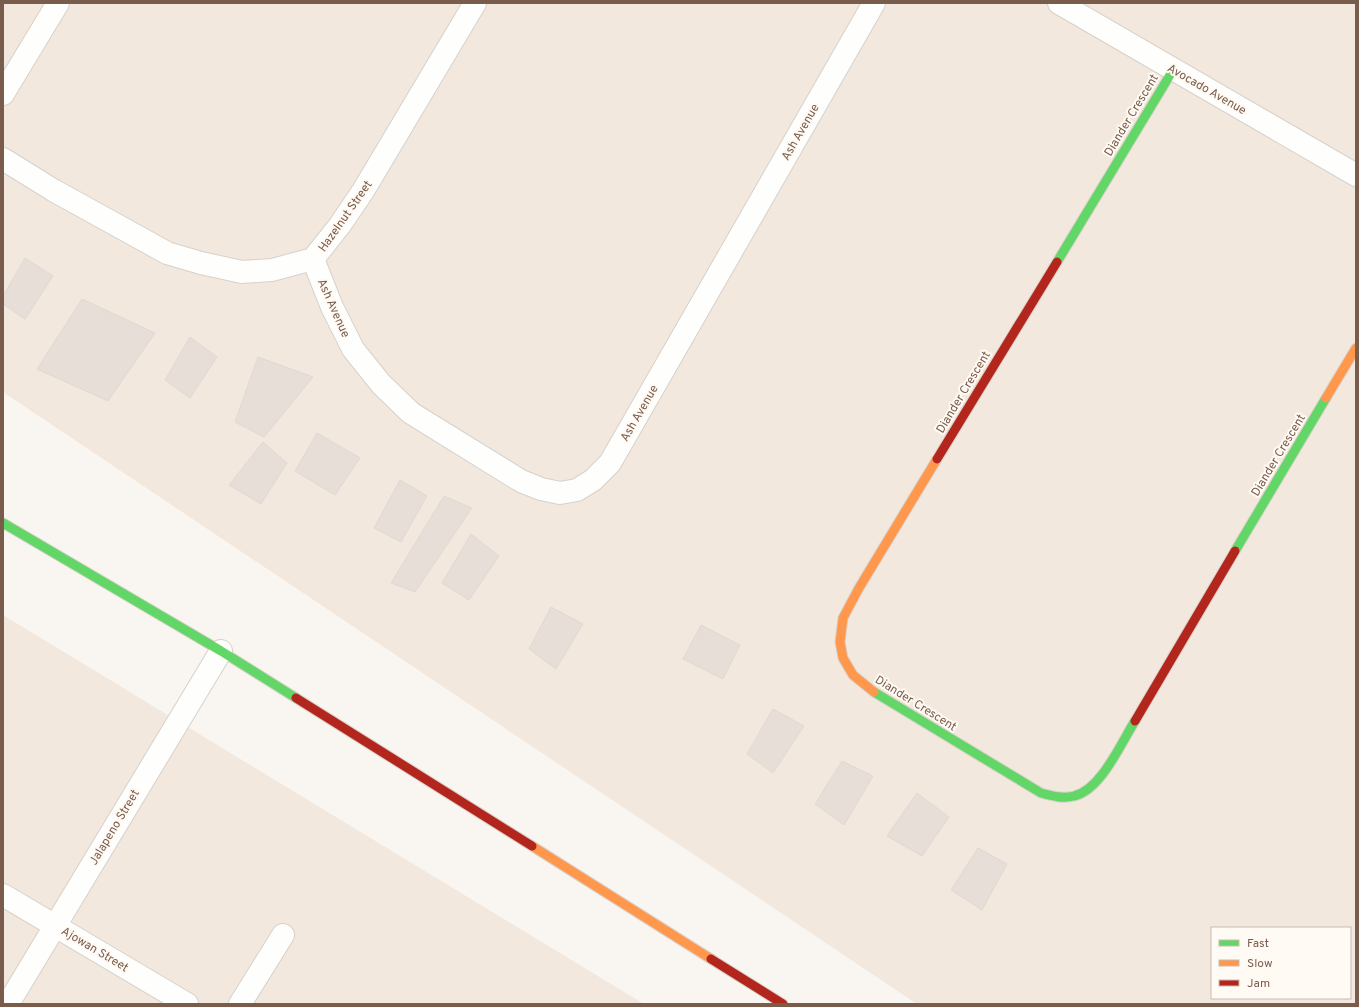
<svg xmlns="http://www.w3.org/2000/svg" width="1359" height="1007" font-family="Overpass,sans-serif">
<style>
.residential{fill:#f2e8de;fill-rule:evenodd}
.building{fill:#e6ded7;stroke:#e2d8d2}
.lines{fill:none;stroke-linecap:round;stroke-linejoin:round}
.street-casing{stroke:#d7d1cb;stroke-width:24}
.fast-casing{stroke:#d9d2cb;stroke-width:11}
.slow-casing{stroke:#d9d2cb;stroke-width:11}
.jam-casing{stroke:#d9d2cb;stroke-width:11}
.street{stroke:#fefefd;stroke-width:22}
.fast{stroke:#63d668;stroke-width:9}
.slow{stroke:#ff974d;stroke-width:9}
.jam{stroke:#b3261e;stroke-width:9}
.labels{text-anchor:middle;stroke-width:4;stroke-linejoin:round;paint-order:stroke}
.street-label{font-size:12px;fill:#7a5c4d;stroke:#fffaf3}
</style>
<rect width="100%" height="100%" fill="#f9f5f0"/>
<g class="residential">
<path d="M3 3H1356V1004H917L3 392ZM1212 928H1350V998H1212Z"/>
<path d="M3 615 644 1004H3Z"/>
</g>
<g class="building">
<path d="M25 258 53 276 25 319 3 304V296Z"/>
<path d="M82 299 155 333 108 401 37 369Z"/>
<path d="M190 337 217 357 190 398 165 380Z"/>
<path d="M258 357 313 377 264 437 235 422Z"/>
<path d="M317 433 360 458 335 495 295 471Z"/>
<path d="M263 442 287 463 261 504 229 485Z"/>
<path d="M400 480 427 496 401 542 374 528Z"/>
<path d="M444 496 472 508 415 592 391 583Z"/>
<path d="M471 534 499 556 469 600 442 583Z"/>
<path d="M551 607 583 624 556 669 529 649Z"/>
<path d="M701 625 740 645 723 679 683 659Z"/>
<path d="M773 709 804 726 773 773 747 754Z"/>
<path d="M842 761 873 776 844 825 815 804Z"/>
<path d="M917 793 949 817 922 856 887 836Z"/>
<path d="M978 848 1007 864 982 910 951 890Z"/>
</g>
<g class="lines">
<g class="street-casing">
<g id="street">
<path d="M1059 3 1356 175"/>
<path d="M3 94 58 3"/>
<path d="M3 159 53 190 167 253 201 263 242 272 272 270 313 259 340 225 363 191 475 3"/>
<path d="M313 259 332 307 353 349 381 384 411 413 521 481 541 489 560 493 577 490 593 480 610 463 874 3"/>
<path d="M3 895 187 1004"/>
<path d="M8 1004 221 651"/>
<path d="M240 1004 283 935"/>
</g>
</g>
<g class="fast-casing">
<g id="fast">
<path d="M1057 262 1173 70"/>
<path d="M3 523 221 651 296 698"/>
<path d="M1235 551 1326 398"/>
<path d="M874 692 1041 793C1052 796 1063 799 1074 796 1101 790 1121 743 1135 721"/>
</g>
</g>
<g class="slow-casing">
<g id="slow">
<path d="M1326 398 1356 348"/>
<path d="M874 692 853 675 843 658 840 642 843 618 859 588 937 459"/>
<path d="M532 846 711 959"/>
</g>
</g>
<g class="jam-casing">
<g id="jam">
<path d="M937 459 1057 262"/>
<path d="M296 698 532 846"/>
<path d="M1135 721 1235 551"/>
<path d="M711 959 783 1004"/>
</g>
</g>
<use href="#street" class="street"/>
<use href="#fast" class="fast"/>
<use href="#slow" class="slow"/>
<use href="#jam" class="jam"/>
</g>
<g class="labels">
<g class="street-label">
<text transform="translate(1207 89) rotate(30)" y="4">Avocado Avenue</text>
<text transform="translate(1131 115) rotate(-59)" y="4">Diander Crescent</text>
<text transform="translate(800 132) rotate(-60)" y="4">Ash Avenue</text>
<text transform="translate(345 216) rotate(-55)" y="4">Hazelnut Street</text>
<text transform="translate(334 308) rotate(66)" y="4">Ash Avenue</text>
<text transform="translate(963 392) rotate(-59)" y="4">Diander Crescent</text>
<text transform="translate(639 413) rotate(-60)" y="4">Ash Avenue</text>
<text transform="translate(1278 455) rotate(-59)" y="4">Diander Crescent</text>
<text transform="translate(916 703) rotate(32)" y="4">Diander Crescent</text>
<text transform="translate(114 827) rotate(-59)" y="4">Jalapeno Street</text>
<text transform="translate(95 949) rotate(31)" y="4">Ajowan Street</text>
</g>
</g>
<rect width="1359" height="1007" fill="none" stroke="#7a5c4d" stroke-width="8"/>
<rect x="1211" y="927" width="140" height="72" fill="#fffaf3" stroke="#cabbb1"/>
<rect x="1219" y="940" width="20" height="6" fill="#63d668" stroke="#cabbb1"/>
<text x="1247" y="947" font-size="12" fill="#7a5c4d">Fast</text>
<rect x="1219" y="960" width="20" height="6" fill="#ff974d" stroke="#cabbb1"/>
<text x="1247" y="967" font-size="12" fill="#7a5c4d">Slow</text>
<rect x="1219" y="980" width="20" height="6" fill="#b3261e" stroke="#cabbb1"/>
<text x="1247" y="987" font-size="12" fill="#7a5c4d">Jam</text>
</svg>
